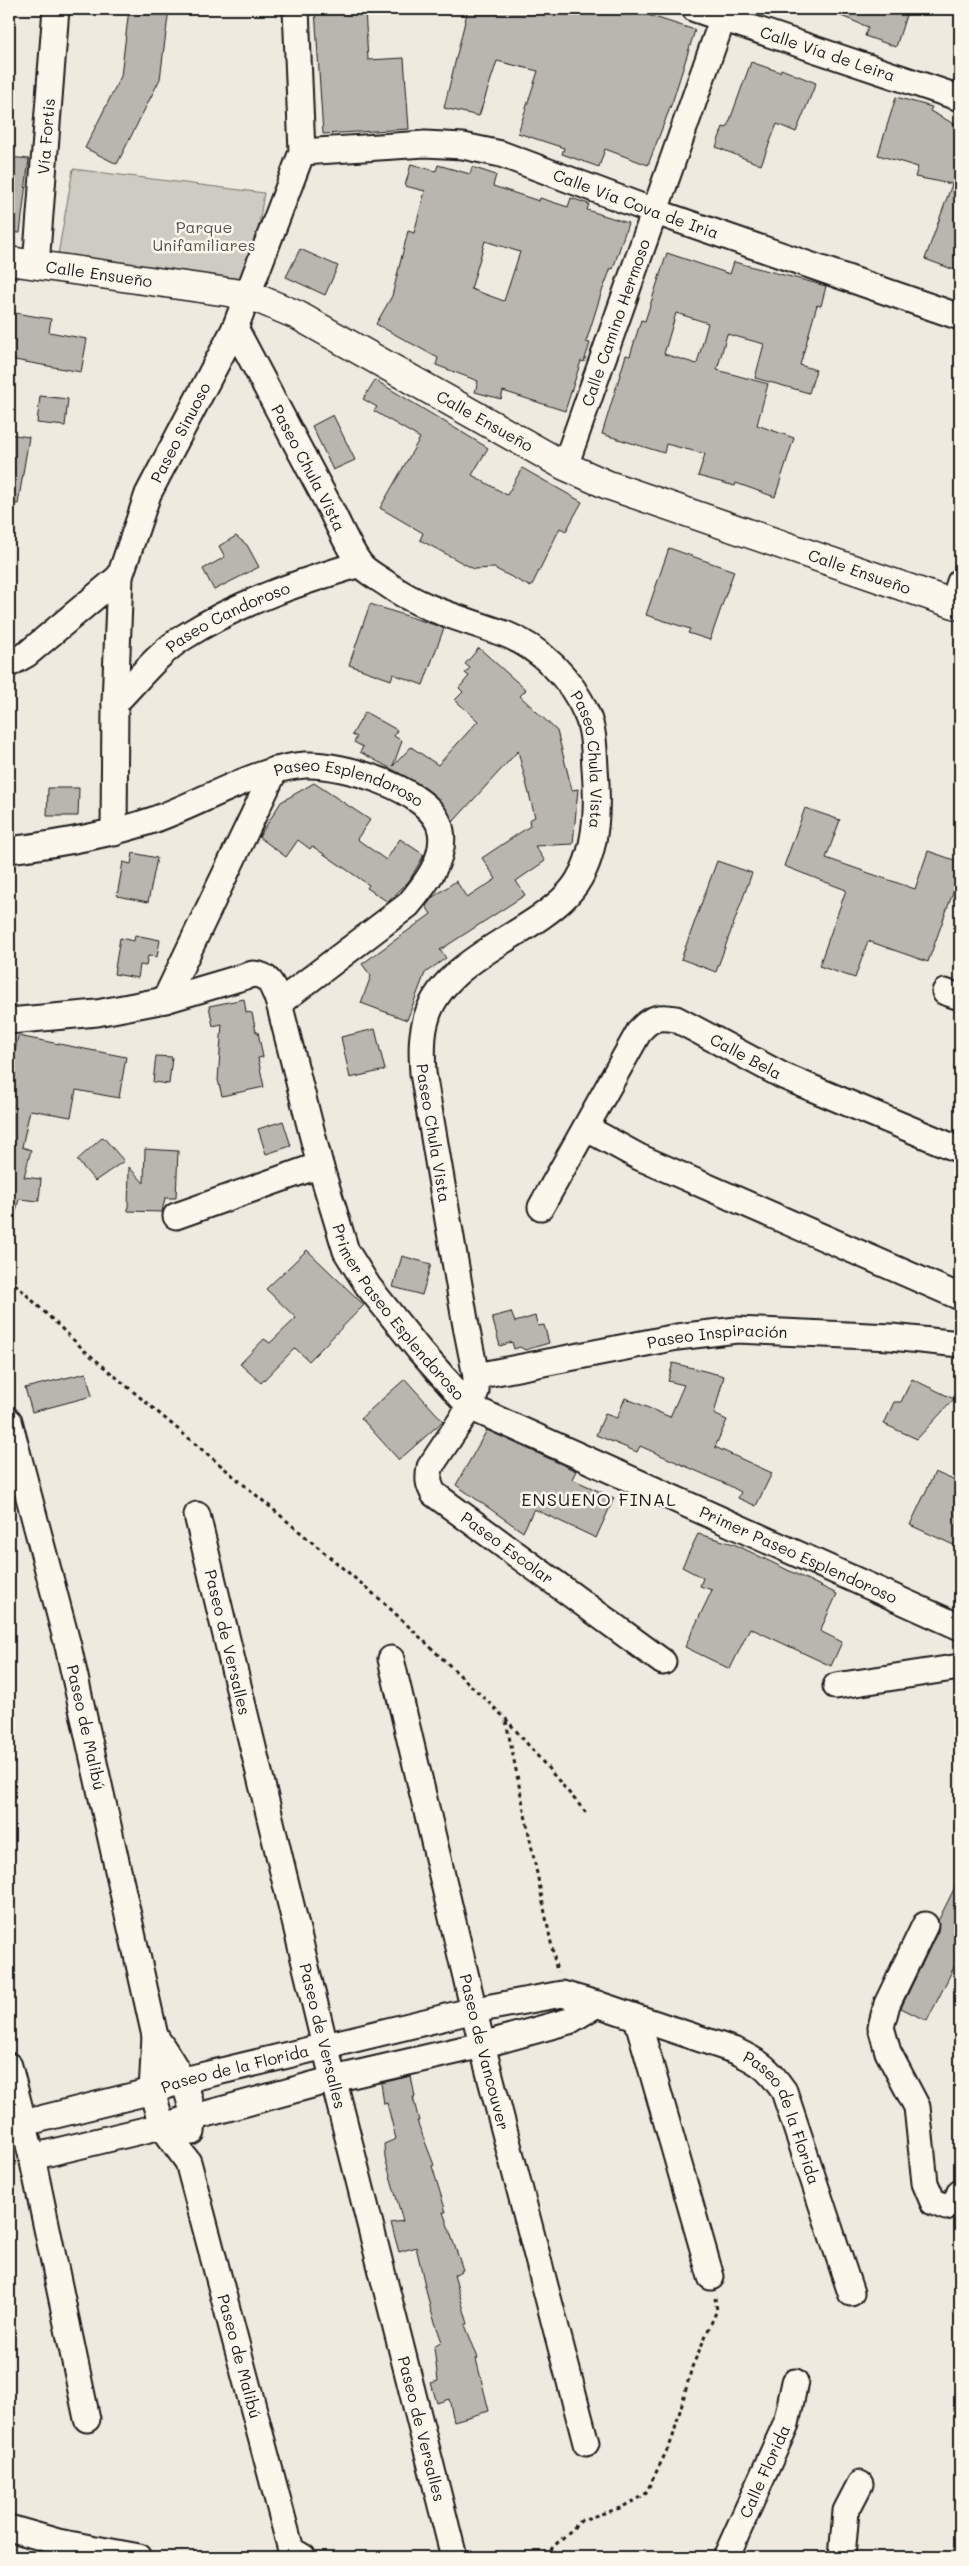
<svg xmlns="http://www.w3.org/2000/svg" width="969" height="2566" font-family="Mali,sans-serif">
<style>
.green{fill:#ceccc2;stroke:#75746f}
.building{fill:#b9b6af;stroke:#1c1c1c;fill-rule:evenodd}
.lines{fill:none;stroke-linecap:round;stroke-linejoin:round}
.minor-casing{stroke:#1c1c1c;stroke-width:29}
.tertiary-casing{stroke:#1c1c1c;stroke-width:31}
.path{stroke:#1c1c1c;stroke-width:3;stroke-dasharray:4 4;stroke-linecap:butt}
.minor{stroke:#fbf7ec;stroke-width:25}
.tertiary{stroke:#fbf7ec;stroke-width:28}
.labels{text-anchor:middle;stroke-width:5;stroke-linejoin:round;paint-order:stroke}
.street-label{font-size:16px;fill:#1c1c1c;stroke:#fbf7ec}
.park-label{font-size:16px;fill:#51514e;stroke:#fbf7ec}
.neighbourhood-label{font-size:18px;letter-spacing:1px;fill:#1c1c1c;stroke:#fbf7ec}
</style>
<rect width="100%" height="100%" fill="#eeeadf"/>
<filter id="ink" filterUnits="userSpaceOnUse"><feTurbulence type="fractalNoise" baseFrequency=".02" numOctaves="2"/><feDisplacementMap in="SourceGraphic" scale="10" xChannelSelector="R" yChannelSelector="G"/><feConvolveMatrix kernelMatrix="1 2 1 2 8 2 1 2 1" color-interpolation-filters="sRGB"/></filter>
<g filter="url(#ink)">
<path class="green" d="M73 169 264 193 248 294 56 266Z"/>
<g class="building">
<path d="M129 9H169L160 79 117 164 85 148 121 76Z"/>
<path d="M315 9H365L368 60 404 58 409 129 323 134Z"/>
<path d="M468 9H650L648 15 695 30 673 100 648 165 605 149 599 167 562 154 564 148 518 133 538 71 497 61 479 116 444 108Z"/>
<path d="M824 9H908L896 47 865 36 868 27Z"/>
<path d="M751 62 780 72 781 69 816 83 796 132 777 124 761 165 716 147 723 127 727 128Z"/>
<path d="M896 97 932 107 930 111 960 127V272L925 259 952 184 915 177 918 167 878 155Z"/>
<path d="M9 157 29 159 20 233 9 232Z"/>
<path d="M411 164 436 171 438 165 470 174 472 167 496 175 493 186 539 201 540 198 568 207 571 198 589 204 587 210 628 223 613 269 611 268 601 294 586 342 590 343 584 362 581 361 565 411 503 391 501 399 475 392 478 381 436 365 438 358 376 324 392 296 408 231 414 233 425 191 405 186ZM485 241 520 252 504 301 471 289Z"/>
<path d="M300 249 338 266 325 295 286 277Z"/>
<path d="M667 253 730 274 734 262 826 286 821 306 817 305 800 365 816 370 809 393 755 378 764 344 727 334 717 370 768 384 757 425 794 438 775 497 736 483 735 486 698 476 705 454 666 444 664 453 602 434 626 355 630 356 641 320 645 321ZM676 313 708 323 697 364 664 354Z"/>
<path d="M9 312 51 319 49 332 87 339 81 372 9 359Z"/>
<path d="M375 380 488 448 472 475 507 495 522 468 582 502 566 531 560 528 531 587 494 568 474 569 420 540 423 533 380 508 420 438 374 411 377 407 363 399Z"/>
<path d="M40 396 68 399 65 426 37 423Z"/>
<path d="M333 415 355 460 333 470 312 426Z"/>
<path d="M9 434 29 437 18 504 9 503Z"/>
<path d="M236 536 247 545 259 567 214 590 203 569 225 557 219 546Z"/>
<path d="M669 548 734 571 710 640 688 633 690 629 646 615Z"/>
<path d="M370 604 444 628 423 685 393 674 391 680 349 665Z"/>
<path d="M479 648 526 690 520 696 557 731 572 790 578 789 573 844 535 846 545 861 516 881 525 895 440 950 446 958 425 973 407 1020 361 1003 371 976 362 964 431 914 426 906 433 897 456 881 467 898 496 879 482 858 530 826 529 820 535 817 518 751 453 822 445 807 432 793 412 780 360 752 363 747 354 742 357 737 352 735 365 712 397 730 394 736 402 741 393 766 411 747 438 765 478 721 455 700 463 692 459 688 469 676 465 673 470 668 465 664Z"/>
<path d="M314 783 370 820 357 839 386 860 400 839 424 855 409 881 388 902 367 888 369 885 312 846 310 849 298 840 286 857 259 837 281 802Z"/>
<path d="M48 788H79L78 816H47Z"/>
<path d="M805 808 840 820 826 858 915 889 928 851 960 862V873L928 962 868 941 855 978 819 966 846 890 784 866Z"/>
<path d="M133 853 157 858 148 902 117 896 123 862 131 864Z"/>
<path d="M717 861 752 873 716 972 681 959Z"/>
<path d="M135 935 160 940 157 957 148 956 146 966 140 965 138 978 114 974 120 938 134 941Z"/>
<path d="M244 999 246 1012 252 1013 256 1032H258L263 1057 258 1058 264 1087 222 1096 218 1080 222 1024 213 1026 209 1006Z"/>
<path d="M375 1029 385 1070 350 1078 341 1037Z"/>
<path d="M18 1036 126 1057 119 1098 76 1090 71 1117 30 1110 22 1147 31 1150 24 1177 41 1179 39 1201 19 1199 15 1215H9V1083Z"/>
<path d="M156 1056 172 1057 169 1084 153 1082Z"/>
<path d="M283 1121 291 1146 266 1154 258 1129Z"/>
<path d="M103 1137 124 1161 95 1181 77 1160Z"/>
<path d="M145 1149 178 1151 176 1198H165L162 1212 128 1211 129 1167 144 1183Z"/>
<path d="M307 1250 364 1305 309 1361 295 1348 261 1383 240 1364 264 1339 270 1343 296 1318 266 1289Z"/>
<path d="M402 1256 431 1264 422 1295 393 1287Z"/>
<path d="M511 1312 515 1322 535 1316 538 1326 544 1325 549 1343 525 1350 520 1347 514 1349 512 1342 500 1346 492 1317Z"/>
<path d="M673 1363 724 1376 714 1414 727 1420 715 1447 772 1473 756 1506 738 1498 741 1492 728 1485 640 1446 637 1452 596 1435 605 1414 617 1418 625 1398 670 1417 684 1385 668 1381Z"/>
<path d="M86 1373 92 1396 32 1412 25 1388Z"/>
<path d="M405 1379 443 1421 399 1460 361 1418Z"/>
<path d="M912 1379 954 1399 917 1439 884 1424 894 1402H901Z"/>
<path d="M487 1430 576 1471 572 1479 614 1498 596 1538 534 1509 523 1532 456 1485Z"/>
<path d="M935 1472 960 1483V1548L910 1525Z"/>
<path d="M698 1534 734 1544 837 1594 820 1631 842 1642 831 1666 750 1628 730 1669 685 1647 712 1590 700 1586 703 1578 682 1567Z"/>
<path d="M960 1877V1955L927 2021 901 2008 938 1931V1921Z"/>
<path d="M411 2076 415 2097H413L419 2121H417L434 2165 432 2166 446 2212H443L463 2270 454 2275 468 2324 465 2325 478 2358 476 2359 489 2411 454 2421 449 2399 437 2403 431 2383 438 2381 434 2347 442 2342 431 2311 416 2247 399 2252 391 2223 403 2221 385 2158 384 2144 396 2139 387 2103 384 2104 381 2083Z"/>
</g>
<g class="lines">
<g class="minor-casing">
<g id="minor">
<path id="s1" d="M695 9 960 98"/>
<path id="s2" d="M302 152 425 144 463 146 501 154 653 211 960 317"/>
<path id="s3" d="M36 265 56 9"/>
<path id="s4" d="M235 328C265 385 295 442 325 498 334 515 349 550 360 564 366 572 379 578 387 584 423 610 464 619 505 634 541 648 572 679 587 715 594 731 594 751 595 768 598 804 598 847 579 879 569 897 550 911 533 922 494 948 435 974 425 1024 421 1040 422 1057 423 1073L466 1326 476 1376V1391L470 1407 430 1467C428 1479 428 1484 434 1494L663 1662"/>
<path id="s5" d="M565 466 726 9"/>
<path d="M953 603 960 582"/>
<path id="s6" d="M9 664 27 654 120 576 148 494 235 328 302 152 296 9"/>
<path id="s7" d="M115 703C137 681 158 653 184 637 237 603 300 582 360 564"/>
<path d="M114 833 115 703 120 576"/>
<path id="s8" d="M9 850C57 844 107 836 153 820 200 804 257 768 305 765 341 763 434 790 441 831 446 859 424 886 408 905L279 1003"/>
<path d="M945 992 960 997"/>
<path d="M165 1000 275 770"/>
<path id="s9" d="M9 1021 97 1013 165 1000 253 974C271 975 273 988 279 1003L320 1165 346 1251 368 1286 420 1351 470 1407 960 1627"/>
<path d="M586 1128 639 1157 960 1297"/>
<path id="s10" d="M541 1207 640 1030C652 1017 660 1016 676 1019L783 1076 960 1150"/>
<path d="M176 1216 320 1165"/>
<path id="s11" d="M476 1376 677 1337 737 1330 891 1337 960 1344"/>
<path id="s12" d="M9 1421 68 1646 155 2036 152 2091 162 2126 188 2162 291 2550 303 2557"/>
<path id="s13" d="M197 1515 325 2046 454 2557"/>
<path id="s14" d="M391 1659 482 2045 586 2443"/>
<path d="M836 1686 960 1667"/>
<path d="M925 1925 887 2004 881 2027 888 2052 917 2107 925 2183 933 2202 946 2207 956 2201 960 2192"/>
<path d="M637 2018 711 2277"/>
<path d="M155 2036C175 2067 197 2095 192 2132"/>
<path d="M9 2066 32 2157 87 2419"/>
<path id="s15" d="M24 2123 152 2091 184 2080 475 2010 562 1994 597 2004 736 2051C761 2063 768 2068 784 2091L851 2293"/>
<path d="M32 2157 162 2126 334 2079 482 2045 569 2021 597 2004"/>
<path d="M9 2528 58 2542 139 2557"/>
<path id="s16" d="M726 2557 786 2424 795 2382"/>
<path d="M842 2557 846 2511 860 2484"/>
</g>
</g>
<g class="tertiary-casing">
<g id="tertiary">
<path id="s17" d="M9 261 249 295 297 315 565 466 608 485 960 606"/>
</g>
</g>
<g class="path">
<path d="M9 1278 85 1351 382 1601 506 1719 588 1815"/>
<path d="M506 1721 557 1972"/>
<path d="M546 2557 553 2547 582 2520 620 2508 645 2495 672 2440 692 2367 717 2310 715 2298"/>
</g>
<use href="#minor" class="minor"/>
<use href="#tertiary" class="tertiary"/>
</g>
</g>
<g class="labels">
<g class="street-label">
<text dy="6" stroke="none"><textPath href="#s1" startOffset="140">Calle Vía de Leira</textPath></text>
<text dy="6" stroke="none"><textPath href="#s3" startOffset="129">Vía Fortis</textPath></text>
<text dy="6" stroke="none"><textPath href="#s2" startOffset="344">Calle Vía Cova de Iria</textPath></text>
<text dy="6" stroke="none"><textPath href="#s17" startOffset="91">Calle Ensueño</textPath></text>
<text dy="6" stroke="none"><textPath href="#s5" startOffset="152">Calle Camino Hermoso</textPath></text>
<text dy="6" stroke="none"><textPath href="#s17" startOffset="510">Calle Ensueño</textPath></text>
<text dy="6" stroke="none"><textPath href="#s6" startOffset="298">Paseo Sinuoso</textPath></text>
<text dy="6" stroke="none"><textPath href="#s4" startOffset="158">Paseo Chula Vista</textPath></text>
<text dy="6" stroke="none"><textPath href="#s17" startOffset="915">Calle Ensueño</textPath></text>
<text dy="6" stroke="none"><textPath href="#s7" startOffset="144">Paseo Candoroso</textPath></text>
<text dy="6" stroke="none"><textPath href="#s4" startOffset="592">Paseo Chula Vista</textPath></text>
<text dy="6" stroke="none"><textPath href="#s8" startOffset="356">Paseo Esplendoroso</textPath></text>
<text dy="6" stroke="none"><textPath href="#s10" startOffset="322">Calle Bela</textPath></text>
<text dy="6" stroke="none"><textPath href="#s4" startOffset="1042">Paseo Chula Vista</textPath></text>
<text dy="6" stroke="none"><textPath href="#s9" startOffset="628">Primer Paseo Esplendoroso</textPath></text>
<text dy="6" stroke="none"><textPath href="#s11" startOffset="245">Paseo Inspiración</textPath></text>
<text dy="6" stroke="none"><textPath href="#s4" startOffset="1512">Paseo Escolar</textPath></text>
<text dy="6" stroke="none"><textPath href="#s9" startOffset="1108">Primer Paseo Esplendoroso</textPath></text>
<text dy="6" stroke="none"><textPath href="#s13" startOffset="131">Paseo de Versalles</textPath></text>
<text dy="6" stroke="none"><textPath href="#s12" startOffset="316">Paseo de Malibú</textPath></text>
<text dy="6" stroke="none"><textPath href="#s13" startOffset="536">Paseo de Versalles</textPath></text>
<text dy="6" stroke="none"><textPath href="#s14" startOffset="404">Paseo de Vancouver</textPath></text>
<text dy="6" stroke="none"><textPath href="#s15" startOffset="218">Paseo de la Florida</textPath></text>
<text dy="6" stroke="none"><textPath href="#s15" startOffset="822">Paseo de la Florida</textPath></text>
<text dy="6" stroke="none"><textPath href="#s12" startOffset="969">Paseo de Malibú</textPath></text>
<text dy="6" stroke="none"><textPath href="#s13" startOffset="941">Paseo de Versalles</textPath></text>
<text dy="6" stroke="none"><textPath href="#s16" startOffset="94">Calle Florida</textPath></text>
</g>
<g class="park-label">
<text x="204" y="233">Parque<tspan x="204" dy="18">Unifamiliares</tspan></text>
</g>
<g class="neighbourhood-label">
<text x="599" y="1506">ENSUENO FINAL</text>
</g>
</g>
<rect width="969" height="2566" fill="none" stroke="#fbf7ec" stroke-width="30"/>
<rect x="15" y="15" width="939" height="2536" fill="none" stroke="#1c1c1c" stroke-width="2" filter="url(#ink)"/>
</svg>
